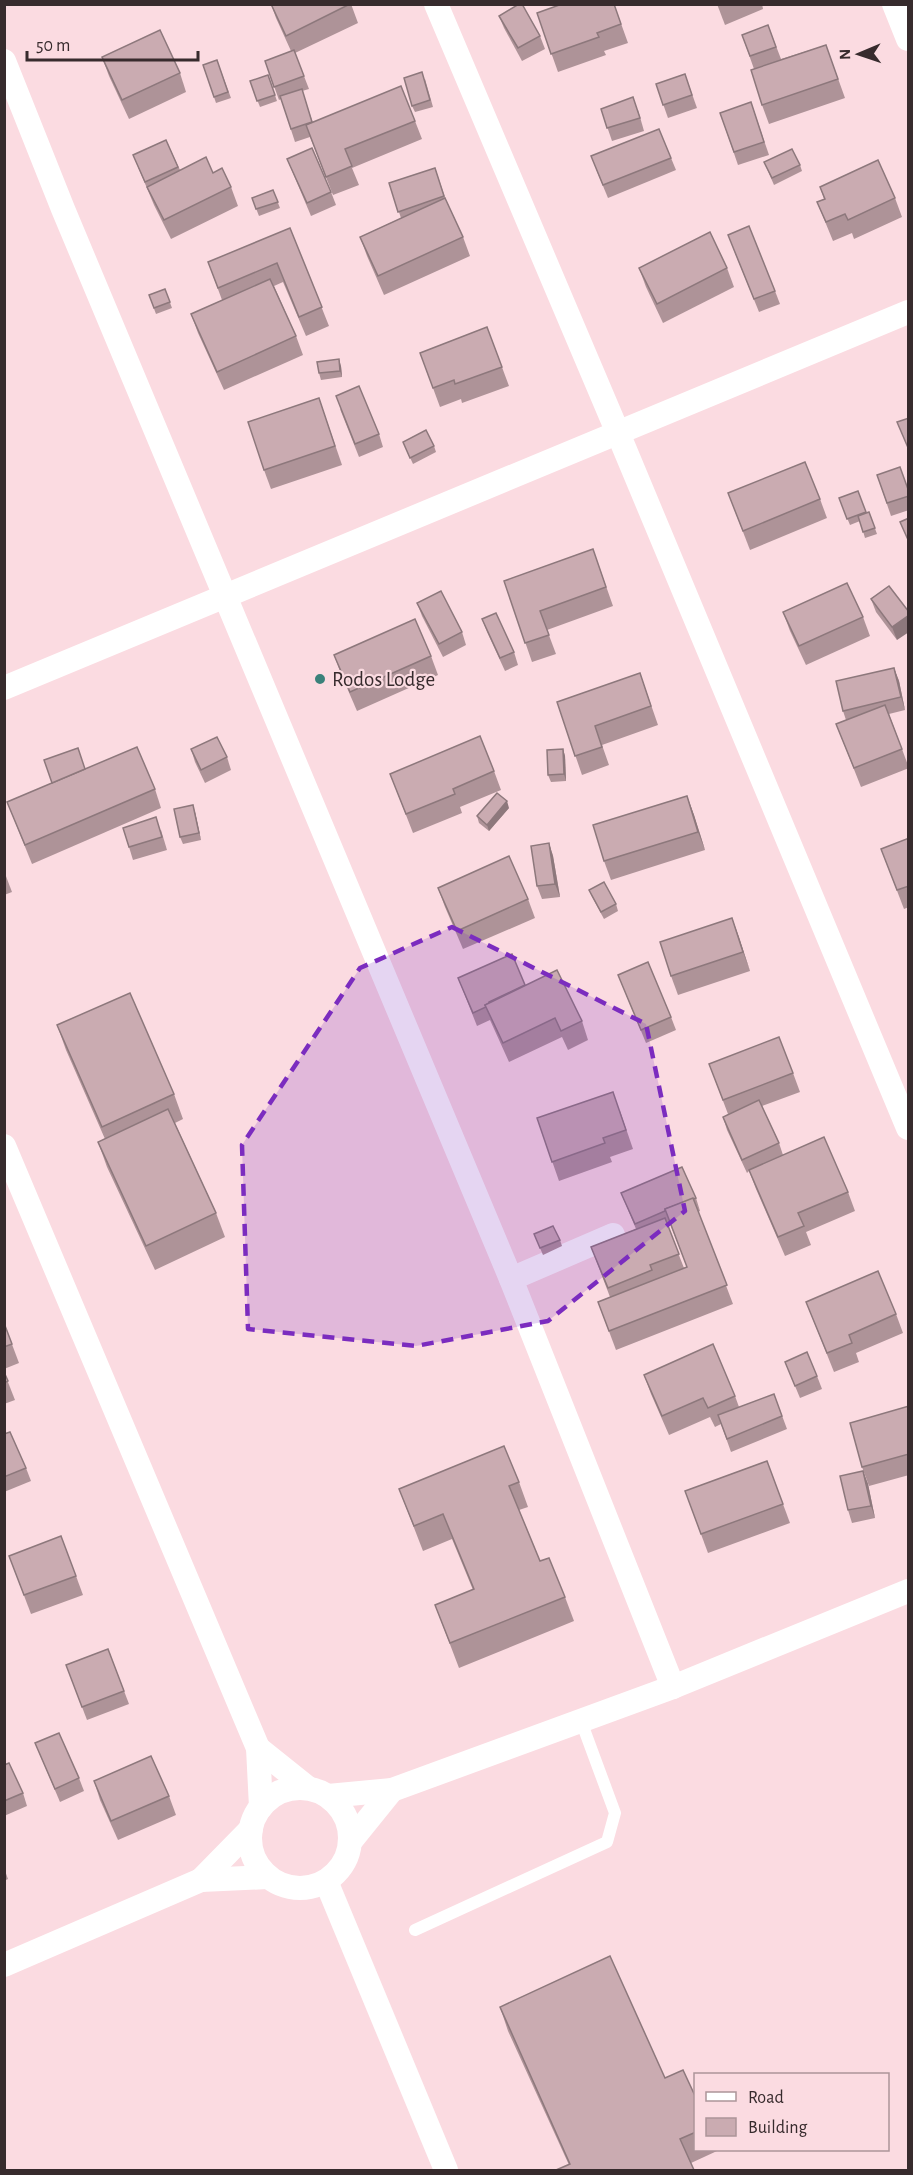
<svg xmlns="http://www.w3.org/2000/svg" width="913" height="2175" font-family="'Alegreya Sans',sans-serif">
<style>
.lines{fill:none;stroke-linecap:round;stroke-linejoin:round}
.service{stroke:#fff;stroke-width:12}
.minor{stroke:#fff;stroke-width:24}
.wall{fill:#ae9398;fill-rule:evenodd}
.shaded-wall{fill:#8d787c}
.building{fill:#caabb1;stroke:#8d787c;stroke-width:1.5}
.marked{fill:#7b2cbf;fill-opacity:0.2;stroke:#7b2cbf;stroke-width:4.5;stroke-dasharray:12 8;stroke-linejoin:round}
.poi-dot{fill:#3a817a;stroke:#fbdbe1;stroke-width:2}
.labels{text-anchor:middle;stroke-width:4.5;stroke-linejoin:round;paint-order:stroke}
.poi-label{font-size:21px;fill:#372b2d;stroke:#fbdbe1;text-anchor:start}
</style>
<rect width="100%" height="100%" fill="#fbdbe1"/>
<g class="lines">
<path class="service" d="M415 1930 607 1842 615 1813 581 1721"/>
<g class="minor">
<path d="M436 4 618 433 908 1128"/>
<path d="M894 4 908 39"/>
<path d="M4 61 63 209 511 1279 673 1687"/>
<path d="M4 688 908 312"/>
<path d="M4 1146 258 1748 261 1807"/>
<path d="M511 1279 613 1235"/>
<path d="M258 1748 308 1788"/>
<circle cx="300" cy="1838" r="50"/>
<path d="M328 1796 392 1790 673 1687 908 1591"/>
<path d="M350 1842 392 1790"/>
<path d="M201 1880 251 1829"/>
<path d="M326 1881 446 2170"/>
<path d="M4 1965 201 1880 268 1877"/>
</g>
</g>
<g class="wall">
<path d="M271 4H351L358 23 295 53 309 89 302 91 313 123 415 121 422 139 352 168 359 185 333 195 310 137 295 142 281 99 279 100 265 61 291 51 276 18Z"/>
<path d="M614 4 628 43 604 51 606 55 558 72 537 13Z"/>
<path d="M717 4H762L763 9 725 25Z"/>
<path d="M499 16 540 36 545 49 522 61 504 28Z"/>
<path d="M768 25 781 59 826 45 845 98 769 124 762 105 754 69 742 35Z"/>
<path d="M102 57 180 73 186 92 129 119 109 76Z"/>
<path d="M217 60 231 98 216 103 203 65Z"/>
<path d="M685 74 697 108 668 118 656 84Z"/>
<path d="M268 75 277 101 260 107 250 81Z"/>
<path d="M425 79 433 107 415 112 412 106Z"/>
<path d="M751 102 769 155 738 165 720 113Z"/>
<path d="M601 109 638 110 644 131 612 141Z"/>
<path d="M166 140 180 170 213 173 231 187 238 206 171 239 154 205 133 155Z"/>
<path d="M671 158 676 170 608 198 596 169Z"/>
<path d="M287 159 331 192 336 205 311 216Z"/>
<path d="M764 162 800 165 802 171 774 185Z"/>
<path d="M435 168 446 200 463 237 470 256 384 295 367 256 360 237 401 218 389 183Z"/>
<path d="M820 187 895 198 902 217 854 239 852 233 833 241 817 202 824 199Z"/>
<path d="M273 190 280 208 259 216 252 198Z"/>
<path d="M290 228 329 326 306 336 283 282 274 286 296 336 303 355 224 390 198 333 191 314 222 300 208 262Z"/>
<path d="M733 248 775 291 780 304 759 312Z"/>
<path d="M639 268H727L734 287 663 323 646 287Z"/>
<path d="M165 289 172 308 156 314 149 295Z"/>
<path d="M487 327 509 386 462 403 461 399 440 407 420 353Z"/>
<path d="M341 366 342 377 321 380 319 373Z"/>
<path d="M319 398 342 465 271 489 264 470Z"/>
<path d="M340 409 379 434 383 447 359 457Z"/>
<path d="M403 442 434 446 436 452 413 464Z"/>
<path d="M877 475 909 491V510L891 516Z"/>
<path d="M858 491 866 513 869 512 877 534 865 538 860 521 850 525 839 498Z"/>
<path d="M728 493 820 499 827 518 750 550Z"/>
<path d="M593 549 613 606 547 630 556 654 532 662 504 581Z"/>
<path d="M889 586 897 640 876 612 871 599Z"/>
<path d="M417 603 462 632 466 645 443 657 422 616Z"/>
<path d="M783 612 863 617 870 636 806 665 790 631Z"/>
<path d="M482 619 514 652 518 665 505 671 487 632Z"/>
<path d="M334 655 431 656 438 675 357 711 341 674Z"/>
<path d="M894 668 899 681 905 710 889 714 909 768 861 787 836 724 846 720 843 711Z"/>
<path d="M640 673 658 725 602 745 609 765 582 775 557 702Z"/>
<path d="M191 749 227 757 231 770 205 783 195 762Z"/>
<path d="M563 749 565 756 566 781 551 782 548 775Z"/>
<path d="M85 769 155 789 161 808 32 864 7 802Z"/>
<path d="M494 771 501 790 460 807 462 813 413 833 390 774Z"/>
<path d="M687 796 694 815 705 850 611 880 604 861Z"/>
<path d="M509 808 489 831 479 823 477 816Z"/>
<path d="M195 812 201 840 183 844 180 837Z"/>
<path d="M161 830 167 850 133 860 129 847Z"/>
<path d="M909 838V907L904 909 881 849Z"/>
<path d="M549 843 553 856 560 897 542 899 537 886Z"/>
<path d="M4 871 12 892 4 895Z"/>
<path d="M438 888 528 899 535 918 463 949 445 907Z"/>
<path d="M589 890 616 904 618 911 604 919 592 897Z"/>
<path d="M732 918 750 971 678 995 671 976Z"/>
<path d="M618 975 671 1017 676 1030 646 1043Z"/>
<path d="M458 978 525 985 582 1021 588 1040 568 1050 562 1037 509 1062 490 1020 477 1026Z"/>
<path d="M57 1025 174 1094 183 1119 175 1123 216 1213 225 1237 155 1270 107 1167 98 1142 105 1139 66 1050Z"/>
<path d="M709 1064 793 1073 800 1092 762 1106 779 1143 783 1155 848 1192 855 1211 806 1232 811 1245 785 1256 756 1189 749 1171 747 1173 727 1130 723 1117 728 1114Z"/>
<path d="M620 1111 633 1149 610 1157 612 1162 559 1181 537 1118Z"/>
<path d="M621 1193 696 1198 700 1211 698 1212 733 1304 616 1350 598 1302 610 1297 591 1247 636 1229ZM670 1224 687 1267 684 1268 667 1225Z"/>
<path d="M534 1234 560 1240 562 1246 543 1255Z"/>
<path d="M806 1302 896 1314 903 1333 856 1353 859 1362 834 1372Z"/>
<path d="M4 1323 19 1363 4 1369Z"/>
<path d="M785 1362 817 1376 822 1389 800 1398Z"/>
<path d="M4 1372 15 1400 4 1404Z"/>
<path d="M644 1375 735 1396 739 1407 774 1394 787 1429 731 1452 721 1424 715 1427 710 1417 669 1435 651 1394Z"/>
<path d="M909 1406V1475L869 1486 862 1467Z"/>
<path d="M4 1434 26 1468 31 1481 4 1492Z"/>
<path d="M767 1461 790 1523 708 1553 685 1491Z"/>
<path d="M863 1471 868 1484 875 1518 852 1523 848 1510Z"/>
<path d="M519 1482 528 1507 519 1510 540 1561 565 1597 574 1621 459 1668 435 1605 473 1590 452 1539 423 1551 399 1489Z"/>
<path d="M9 1556 76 1576 83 1595 31 1614Z"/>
<path d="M108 1649 129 1704 87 1720 66 1665Z"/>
<path d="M35 1743 79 1778 84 1791 60 1802Z"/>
<path d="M4 1765 23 1793 27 1806 4 1816Z"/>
<path d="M94 1781 169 1796 176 1815 118 1840 100 1800Z"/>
<path d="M4 1868 8 1879 4 1881Z"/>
<path d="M500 2007 665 2078 696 2098V2150H717V2151L691 2163 569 2165 508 2031Z"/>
</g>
<g class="shaded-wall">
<path d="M339 359 341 366 342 377 340 371Z"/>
<path d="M909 615V632L897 640 892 627Z"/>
<path d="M894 668 899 681 905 710 901 697Z"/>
<path d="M563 749 565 756 566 781 564 774Z"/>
<path d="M687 796 694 815 705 850 698 832Z"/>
<path d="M507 801 509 808 489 831 487 825Z"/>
<path d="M193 805 195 812 201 840 199 833Z"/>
<path d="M549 843 553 856 560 897 555 884Z"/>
<path d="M732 918 739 937 750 971 743 952Z"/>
<path d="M863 1471 868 1484 875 1518 871 1506Z"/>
</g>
<g class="building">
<path d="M271 4H350L286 36Z"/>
<path d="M519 4H522L540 36 518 48 499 16Z"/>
<path d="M562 4H614L621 24 597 33 599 37 551 54 537 13Z"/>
<path d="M768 25 776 47 750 56 742 35Z"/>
<path d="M160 30 180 73 122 100 102 57Z"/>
<path d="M826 45 838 79 762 105 751 70Z"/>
<path d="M294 50 304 76 274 87 265 61Z"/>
<path d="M217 60 228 92 214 97 203 65Z"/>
<path d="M422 72 430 100 412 106 404 78Z"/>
<path d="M685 74 692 95 663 105 656 84Z"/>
<path d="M268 75 275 95 257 101 250 81Z"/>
<path d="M401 86 415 121 345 149 352 166 326 177 306 125Z"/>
<path d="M302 89 312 122 291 129 280 96Z"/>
<path d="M633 97 640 118 607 128 601 109Z"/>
<path d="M751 102 764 142 734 152 720 113Z"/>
<path d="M659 129 671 158 603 185 591 156Z"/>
<path d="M166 140 178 167 145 182 133 155Z"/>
<path d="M312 148 331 192 307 203 287 159Z"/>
<path d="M792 149 800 165 772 178 764 162Z"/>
<path d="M206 157 213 173 222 168 231 187 164 220 147 187Z"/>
<path d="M878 160 895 198 848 220 845 214 826 222 817 202 825 199 820 187Z"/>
<path d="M435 168 444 196 398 212 389 183Z"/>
<path d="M273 190 278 202 256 209 252 198Z"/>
<path d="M445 198 463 237 378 276 360 237Z"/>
<path d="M749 226 775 291 754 299 728 235Z"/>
<path d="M290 228 322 307 299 317 277 263 218 288 208 262Z"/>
<path d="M710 232 727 268 657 304 639 268Z"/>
<path d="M270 279 296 336 217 372 191 314Z"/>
<path d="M165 289 170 302 154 308 149 295Z"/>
<path d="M487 327 502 367 455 384 454 380 433 388 420 353Z"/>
<path d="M339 359 340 371 319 373 317 362Z"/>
<path d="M359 386 379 434 355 444 336 396Z"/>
<path d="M319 398 335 446 264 470 248 422Z"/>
<path d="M909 418V450L897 422Z"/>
<path d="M426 430 434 446 410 458 403 442Z"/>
<path d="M805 462 820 499 743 531 728 493Z"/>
<path d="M900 467 909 492V496L887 503 877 475Z"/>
<path d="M858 491 866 512 847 519 839 498Z"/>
<path d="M869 512 875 528 863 532 858 516Z"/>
<path d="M909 518V542L900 522Z"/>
<path d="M593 549 606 587 540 611 549 635 525 643 504 581Z"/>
<path d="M847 583 863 617 799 646 783 612Z"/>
<path d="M889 586 909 612V615L892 627 871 599Z"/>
<path d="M441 591 462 632 439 644 417 603Z"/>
<path d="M496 613 514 652 500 658 482 619Z"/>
<path d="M415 619 431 656 350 692 334 655Z"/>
<path d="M894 668 901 697 843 711 836 681Z"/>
<path d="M640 673 651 706 595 726 602 747 575 756 557 702Z"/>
<path d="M885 705 902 749 854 768 836 724Z"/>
<path d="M480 736 494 771 453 789 455 794 406 814 390 774Z"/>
<path d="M217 737 227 757 201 770 191 749Z"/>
<path d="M137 747 155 789 25 845 7 802Z"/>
<path d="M78 748 85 769 52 783 44 760Z"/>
<path d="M563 749 564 774 548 775 547 750Z"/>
<path d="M497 793 507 801 487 825 477 816Z"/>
<path d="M687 796 698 832 604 861 593 825Z"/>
<path d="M193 805 199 833 180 837 174 809Z"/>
<path d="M156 817 162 837 129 847 123 828Z"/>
<path d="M909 838V886L897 890 881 849Z"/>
<path d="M549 843 555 884 537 886 531 846Z"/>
<path d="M509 856 528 899 457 931 438 888Z"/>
<path d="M604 882 616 904 601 912 589 890Z"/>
<path d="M732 918 743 952 671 976 660 942Z"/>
<path d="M512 954 525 985 489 1002V1003L485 1005 486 1007 473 1013 458 978Z"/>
<path d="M648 962 671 1017 641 1030 618 975Z"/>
<path d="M557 970 582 1021 561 1031 555 1018 503 1043 485 1005Z"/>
<path d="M130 993 174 1094 102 1127 57 1025Z"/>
<path d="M779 1037 793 1073 723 1100 709 1064Z"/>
<path d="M613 1092 626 1130 603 1138 605 1143 552 1162 537 1118Z"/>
<path d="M759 1100 779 1143 742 1160 723 1117Z"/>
<path d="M168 1109 216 1213 146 1246 98 1142Z"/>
<path d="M824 1137 848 1192 798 1213 804 1226 778 1237 749 1170Z"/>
<path d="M682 1167 696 1198 665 1209V1211L635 1224 621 1193Z"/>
<path d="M693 1198 727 1285 609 1331 598 1302 687 1267 665 1209Z"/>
<path d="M665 1218 679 1254 650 1265 652 1270 608 1288 591 1247Z"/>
<path d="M553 1226 560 1240 540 1248 534 1234Z"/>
<path d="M878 1271 896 1314 849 1335 852 1343 827 1353 806 1302Z"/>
<path d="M4 1323 12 1344 4 1347Z"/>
<path d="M713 1344 735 1396 708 1408 703 1398 662 1416 644 1375Z"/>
<path d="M807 1352 817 1376 795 1386 785 1362Z"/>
<path d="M4 1372 8 1381 4 1383Z"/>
<path d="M774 1394 782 1416 727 1439 718 1415Z"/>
<path d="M909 1406V1454L862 1467 850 1423Z"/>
<path d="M10 1432 26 1468 4 1477V1434Z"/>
<path d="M504 1446 519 1482 509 1486 540 1561 549 1558 565 1597 450 1643 435 1605 474 1589 443 1514 414 1526 399 1489Z"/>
<path d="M767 1461 783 1504 701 1534 685 1491Z"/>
<path d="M863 1471 871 1506 848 1510 840 1476Z"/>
<path d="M61 1536 76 1576 24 1595 9 1556Z"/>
<path d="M108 1649 124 1691 82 1707 66 1665Z"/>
<path d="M59 1733 79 1778 55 1789 35 1743Z"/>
<path d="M151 1756 169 1796 111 1821 94 1781Z"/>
<path d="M9 1763 23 1793 4 1801V1765Z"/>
<path d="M610 1956 665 2078 683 2070 696 2098V2132L680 2139 694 2170H556L570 2164 500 2007Z"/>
</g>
<path class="marked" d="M452 927 646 1024 685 1211 548 1321 416 1346 248 1329 242 1145 360 968Z"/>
<circle class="poi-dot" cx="320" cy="679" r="6"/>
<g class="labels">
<g class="poi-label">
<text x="332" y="686">Rodos Lodge</text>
</g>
</g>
<rect width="913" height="2175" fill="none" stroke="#372b2d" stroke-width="12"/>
<rect x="694" y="2073" width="195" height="78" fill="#fbdbe1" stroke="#ad9599" stroke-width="1.5"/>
<rect x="706" y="2092" width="30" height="9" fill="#ffffff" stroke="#ad9599" stroke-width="1.5"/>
<text x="748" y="2103" font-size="18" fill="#372b2d">Road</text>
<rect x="706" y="2118" width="30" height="18" fill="#caabb1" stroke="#ad9599" stroke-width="1.5"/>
<text x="748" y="2133" font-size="18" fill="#372b2d">Building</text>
<g transform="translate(859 54) rotate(268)" stroke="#fbdbe1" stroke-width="4.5" paint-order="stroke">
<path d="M0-4.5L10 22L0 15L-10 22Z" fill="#372b2d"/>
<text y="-9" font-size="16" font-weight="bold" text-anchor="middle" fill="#372b2d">N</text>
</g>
<path d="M27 51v9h171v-9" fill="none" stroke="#372b2d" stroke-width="3"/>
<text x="36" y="51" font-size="18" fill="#372b2d" stroke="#fbdbe1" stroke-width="4.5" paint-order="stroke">50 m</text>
</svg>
